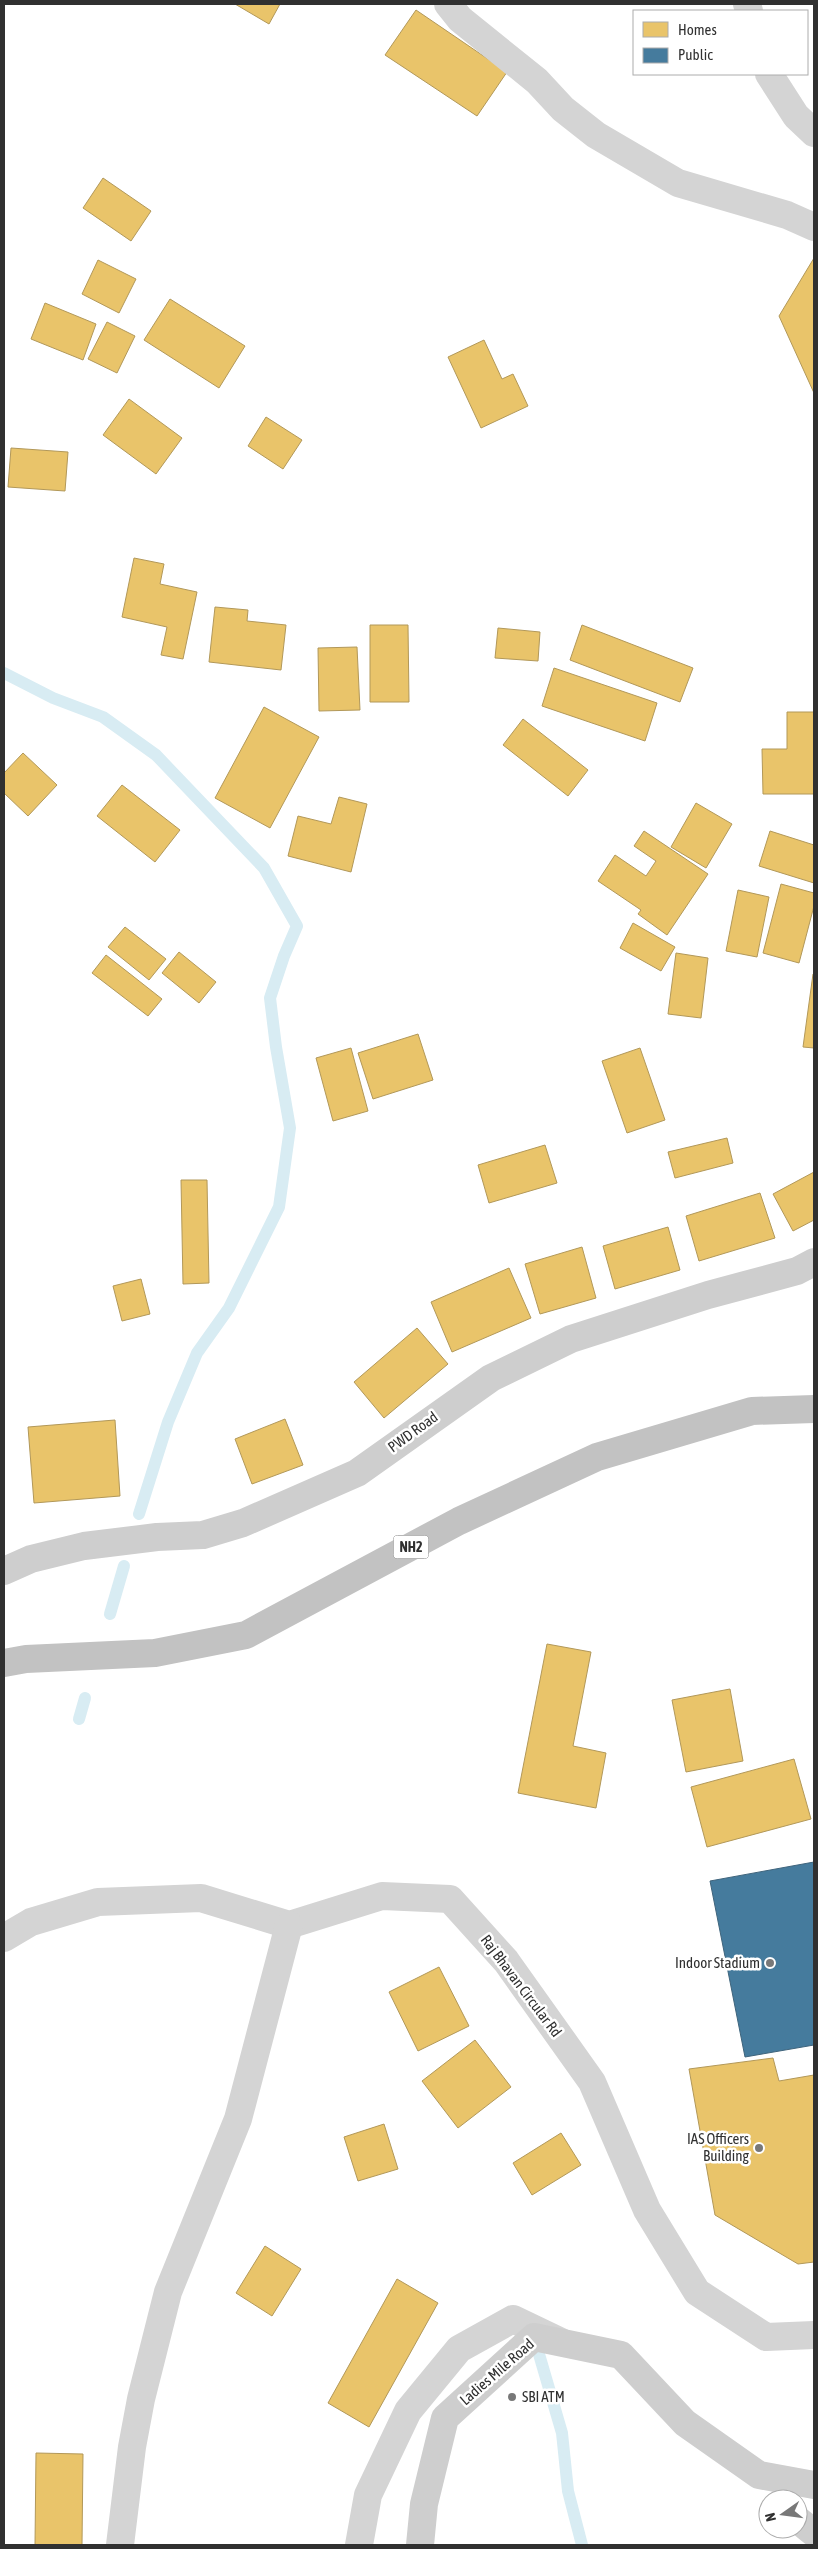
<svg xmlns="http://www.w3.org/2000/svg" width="818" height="2549" font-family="'Asap Condensed',sans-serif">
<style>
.homes{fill:#e9c46a;stroke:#b29859}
.public{fill:#457b9d;stroke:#3f647c}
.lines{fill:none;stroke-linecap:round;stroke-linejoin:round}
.stream{stroke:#d8ecf3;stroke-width:12}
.street{stroke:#d4d4d4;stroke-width:28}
.secondary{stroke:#cecece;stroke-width:28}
.highway{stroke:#c2c2c2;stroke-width:28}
.poi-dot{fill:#787878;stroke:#fff;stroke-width:2}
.labels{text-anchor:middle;stroke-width:5;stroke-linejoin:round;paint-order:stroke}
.shield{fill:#fff;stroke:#6e6e6e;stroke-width:1}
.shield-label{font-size:14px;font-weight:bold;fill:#303030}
.street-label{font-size:15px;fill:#303030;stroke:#fff}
.poi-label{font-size:15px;fill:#303030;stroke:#fff;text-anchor:end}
</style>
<rect width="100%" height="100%" fill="#fff"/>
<g class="homes">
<path d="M235 4H280L269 24Z"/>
<path d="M416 10 507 72 477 116 385 55Z"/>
<path d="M103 178 151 211 131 241 83 208Z"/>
<path d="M814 258V393L779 316Z"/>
<path d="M98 260 136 279 119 313 82 294Z"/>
<path d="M170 299 245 346 219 388 144 340Z"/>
<path d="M45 303 96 324 83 360 31 339Z"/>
<path d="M107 322 135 336 117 373 88 359Z"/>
<path d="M484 340 502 379 513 374 528 406 481 428 448 357Z"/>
<path d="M129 399 182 438 156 474 103 435Z"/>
<path d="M266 417 302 440 283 469 248 446Z"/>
<path d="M11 448 68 452 65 491 8 487Z"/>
<path d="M134 558 164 564 160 584 197 592 183 659 161 655 167 627 122 617Z"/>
<path d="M215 607 248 610 247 621 286 625 281 670 209 662Z"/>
<path d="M370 625H408L409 702H370Z"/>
<path d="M582 625 693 668 680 702 570 660Z"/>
<path d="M498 628 540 632 538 661 495 658Z"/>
<path d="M357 647 360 710 319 711 318 648Z"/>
<path d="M554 668 657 703 645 741 542 706Z"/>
<path d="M264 707 319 737 270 828 215 798Z"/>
<path d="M787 712H814V794H763L762 749H787Z"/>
<path d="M523 719 588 770 568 796 503 745Z"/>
<path d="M23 753 57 785 28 816 4 793V773Z"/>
<path d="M122 785 180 830 155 862 97 816Z"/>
<path d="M339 797 367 804 351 872 288 856 298 816 331 824Z"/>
<path d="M696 803 732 824 706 868 671 847Z"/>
<path d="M644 831 708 874 667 935 638 914 641 910 598 881 615 855 646 876 656 861 634 846Z"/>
<path d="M770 831 814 845V883L759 866Z"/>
<path d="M781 884 814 893V906L799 963 763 953Z"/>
<path d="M738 890 769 897 757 957 726 951Z"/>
<path d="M633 923 675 947 661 971 620 948Z"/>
<path d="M125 927 166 959 149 980 108 947Z"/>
<path d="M179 952 216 982 199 1003 162 973Z"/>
<path d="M676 953 708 958 701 1018 668 1014Z"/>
<path d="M106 955 162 999 148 1016 92 973Z"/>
<path d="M813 974H814V1048L803 1047Z"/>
<path d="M418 1034 433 1080 373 1099 358 1053Z"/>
<path d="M351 1048 368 1111 333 1121 316 1058Z"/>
<path d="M640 1048 665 1120 627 1133 602 1061Z"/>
<path d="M727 1138 733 1163 675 1178 668 1152Z"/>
<path d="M545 1145 557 1183 489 1203 478 1165Z"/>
<path d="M814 1172V1220L793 1231 773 1194Z"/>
<path d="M181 1180H207L209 1283 183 1284Z"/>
<path d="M760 1193 775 1238 699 1261 686 1216Z"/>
<path d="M668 1227 680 1270 615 1289 603 1246Z"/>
<path d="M582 1247 596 1298 540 1314 525 1264Z"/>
<path d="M509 1268 531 1318 452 1352 431 1302Z"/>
<path d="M141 1279 150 1314 122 1321 113 1286Z"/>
<path d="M417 1328 448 1364 384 1418 354 1382Z"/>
<path d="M285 1419 303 1465 252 1484 235 1439Z"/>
<path d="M115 1420 120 1496 34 1503 28 1427Z"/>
<path d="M547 1644 591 1652 573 1746 606 1753 596 1808 518 1793Z"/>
<path d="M730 1689 743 1761 686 1772 672 1700Z"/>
<path d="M794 1759 811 1819 707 1847 691 1787Z"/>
<path d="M439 1967 469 2026 418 2051 389 1992Z"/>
<path d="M475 2040 511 2087 458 2128 422 2081Z"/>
<path d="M773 2058 779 2081 814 2075V2262L798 2264 715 2215 689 2069Z"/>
<path d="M384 2124 398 2169 358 2181 344 2137Z"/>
<path d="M561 2133 581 2165 532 2195 513 2163Z"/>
<path d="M265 2246 301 2269 272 2316 236 2293Z"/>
<path d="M397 2279 438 2303 369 2427 328 2403Z"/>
<path d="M36 2453 83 2454 82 2545H35Z"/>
</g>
<path class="public" d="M814 1862V2045L745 2057 710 1881Z"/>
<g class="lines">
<g class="stream">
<path d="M4 673 53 698 103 717 156 755 264 868 297 926 284 956 270 998 276 1047 290 1128 279 1207 229 1308 197 1353 168 1422 139 1514"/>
<path d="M110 1614 124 1566"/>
<path d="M79 1719 85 1698"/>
<path d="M534 2337 562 2433 568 2491 582 2545"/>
</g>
<g class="street">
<path d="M448 4 460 19 537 81 563 109 596 135 678 183 787 215 814 227"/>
<path d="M747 4 749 11"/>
<path d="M769 74 796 116 814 133"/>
<path d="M4 1938 31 1922 98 1902 201 1898 289 1925 382 1896 450 1899 506 1961 592 2082 647 2210 697 2292 766 2337 814 2335"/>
<path d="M120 2545 132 2447 141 2399 168 2292 238 2119 289 1925"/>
<path d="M359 2545 368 2495 408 2411 459 2349 513 2319 561 2342"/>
</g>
<g class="secondary">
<path d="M4 1571 31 1559 84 1546 157 1537 203 1535 243 1523 357 1473 491 1378 571 1339 708 1295 797 1271 814 1262"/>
<path d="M798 2520 814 2533"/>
<path d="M420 2545 424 2504 445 2418 534 2337 621 2355 685 2423 759 2475 814 2485"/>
</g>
<path class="highway" d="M4 1663 26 1659 155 1653 246 1635 459 1521 597 1457 752 1411 814 1409"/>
</g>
<g class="poi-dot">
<circle cx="770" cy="1963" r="5"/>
<circle cx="759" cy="2148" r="5"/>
<circle cx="512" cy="2397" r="5"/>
</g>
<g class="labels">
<rect class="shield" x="393.5" y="1535.5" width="35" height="23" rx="4"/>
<g class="shield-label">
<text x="411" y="1552">NH2</text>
</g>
<g class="street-label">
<text transform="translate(413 1432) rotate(-36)" y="5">PWD Road</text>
<text transform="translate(521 1986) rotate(53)" y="5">Raj Bhavan Circular Rd</text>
<text transform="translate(497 2372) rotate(-41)" y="5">Ladies Mile Road</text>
</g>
<g class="poi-label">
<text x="760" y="1968">Indoor Stadium</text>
<text x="749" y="2144">IAS Officers<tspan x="749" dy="17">Building</tspan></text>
<text x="522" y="2402" text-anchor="start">SBI ATM</text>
</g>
</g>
<rect width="818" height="2549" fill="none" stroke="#303030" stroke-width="10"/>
<rect x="633" y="10" width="175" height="65" fill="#ffffff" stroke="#acacac"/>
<rect x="643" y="22" width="25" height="15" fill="#e9c46a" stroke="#acacac"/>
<text x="678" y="35" font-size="15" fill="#303030">Homes</text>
<rect x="643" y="48" width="25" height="15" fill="#457b9d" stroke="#acacac"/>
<text x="678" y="60" font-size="15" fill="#303030">Public</text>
<g transform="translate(783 2514) rotate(256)"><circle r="24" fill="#ffffff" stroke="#acacac"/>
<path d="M0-4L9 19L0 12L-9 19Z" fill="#787878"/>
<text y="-8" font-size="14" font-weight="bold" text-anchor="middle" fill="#303030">N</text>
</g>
</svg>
